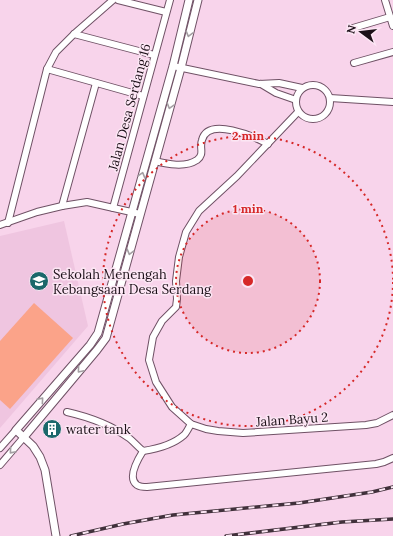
<svg xmlns="http://www.w3.org/2000/svg" width="393" height="536" font-family="Lora,serif">
<style>
.built{fill:#efc5e0}
.green{fill:#fba389}
.lines{fill:none;stroke-linecap:round;stroke-linejoin:round}
.minor-casing{stroke:#6f5165;stroke-width:8}
.tertiary-casing{stroke:#6f5165;stroke-width:9}
.minor{stroke:#fff;stroke-width:6}
.tertiary{stroke:#fff;stroke-width:7}
.rail-casing{stroke:#41313b;stroke-width:3.5}
.rail{stroke:#fce6f4;stroke-width:2;stroke-dasharray:6;stroke-linecap:butt}
.oneway{stroke:#a49fa3}
.ring{fill:none;stroke:#d62828;stroke-width:2;stroke-dasharray:2 4}
.labels{text-anchor:middle;stroke-width:3;stroke-linejoin:round;paint-order:stroke}
.street-label{font-size:13px;fill:#1c1018;stroke:#fce6f4}
.poi-label{font-size:13px;fill:#1c1018;stroke:#fce6f4;text-anchor:start}
.centre{fill:#d62828;stroke:#fce6f4;stroke-width:2}
.ring-label{font-size:12px;text-anchor:middle;font-weight:bold;fill:#d62828;stroke:#fce6f4;stroke-width:3;stroke-linejoin:round;paint-order:stroke}
</style>
<rect width="100%" height="100%" fill="#f8d4eb"/>
<path class="built" d="M64 221 88 326 0 428V236Z"/>
<path class="green" d="M34 303 73 338 10 409 0 400V341Z"/>
<g class="lines">
<g class="minor-casing">
<g id="minor">
<path d="M118 0 166 12"/>
<path d="M385 0 393 26"/>
<path d="M353 28 390 17"/>
<path d="M74 34 154 55"/>
<path d="M354 63 393 52"/>
<path d="M173 66 259 84 279 83 302 88"/>
<path d="M47 69 143 96"/>
<path d="M261 84 276 93 296 100"/>
<circle cx="313" cy="102" r="17"/>
<path d="M330 98 393 102"/>
<path d="M298 112 237 176 199 211 186 232 179 257 176 281 177 299 176 307 162 321 153 337 149 360 156 382 172 407 191 424 206 429 218 431 243 433 366 425 377 423 393 415"/>
<path d="M155 161C167 164 185 168 197 160 205 154 199 148 202 140 208 116 255 137 268 144"/>
<path d="M62 206 96 83"/>
<path d="M113 208 170 0"/>
<path d="M8 223 47 69 56 52 74 34 113 0"/>
<path d="M0 225 37 212 62 206 87 202 140 214"/>
<path d="M67 412C89 417 111 425 129 438 134 442 138 447 143 451 156 449 174 444 184 435 187 432 189 427 191 424"/>
<path d="M0 448 16 430"/>
<path d="M143 451C138 459 127 478 137 485 140 487 144 487 147 487L376 464 384 462 393 458"/>
<path d="M0 465 24 437"/>
</g>
</g>
<g class="tertiary-casing">
<g id="tertiary">
<path d="M24 437 97 350 106 338 181 68 198 0"/>
<path d="M56 536 45 470 40 457 33 446 16 430 90 345 98 333 173 66 189 0"/>
</g>
</g>
<use href="#minor" class="minor"/>
<use href="#tertiary" class="tertiary"/>
<g class="rail-casing">
<g id="rail">
<path d="M71 536 123 524 173 515 299 503 372 492 393 487"/>
<path d="M226 536 342 522 393 519"/>
</g>
</g>
<use href="#rail" class="rail"/>
</g>
<defs><path id="oneway-chevron" d="M-2-3.5L2.5 0L-2 3.5" fill="none" stroke-width="1.6" stroke-linecap="round" stroke-linejoin="round"/></defs>
<g class="oneway">
<use href="#oneway-chevron" transform="translate(189 34) rotate(105)"/>
<use href="#oneway-chevron" transform="translate(170 106) rotate(106)"/>
<use href="#oneway-chevron" transform="translate(142 175) rotate(-74)"/>
<use href="#oneway-chevron" transform="translate(130 252) rotate(105)"/>
<use href="#oneway-chevron" transform="translate(80 370) rotate(130)"/>
<use href="#oneway-chevron" transform="translate(41 400) rotate(-49)"/>
<use href="#oneway-chevron" transform="translate(12 451) rotate(131)"/>
</g>
<circle cx="248" cy="281" r="72" fill="#d62828" fill-opacity=".12"/>
<g class="ring">
<circle cx="248" cy="281" r="72"/>
<path d="M393 282A145 145 0 1 1 393 280"/>
</g>
<defs>
<g id="school-disc" transform="scale(1)"><circle r="9.5" fill="#1b686b" stroke="#fce6f4"/><path d="M0-5L7-2L0 1L-7-2ZM-4 1L0 2.5L4 1V4Q0 6-4 4Z" fill="#fff"/></g>
<g id="building-disc" transform="scale(1)"><circle r="9.5" fill="#1b686b" stroke="#fce6f4"/><path d="M-4-6H4V6H1V3H-1V6H-4ZM-2.5-4.3h1.7v1.8h-1.7ZM.8-4.3h1.7v1.8H.8ZM-2.5-1h1.7V.8h-1.7ZM.8-1h1.7V.8H.8Z" fill="#fff"/></g>
</defs>
<g fill-rule="evenodd">
<use href="#school-disc" x="39" y="281"/>
<use href="#building-disc" x="52" y="429"/>
</g>
<g class="labels">
<g class="street-label">
<text transform="translate(129 107) rotate(-75)" y="5">Jalan Desa Serdang 16</text>
<text transform="translate(292 419) rotate(-4)" y="5">Jalan Bayu 2</text>
</g>
<g class="poi-label">
<text x="53" y="279">Sekolah Menengah<tspan x="53" dy="15">Kebangsaan Desa Serdang</tspan></text>
<text x="66" y="434">water tank</text>
</g>
</g>
<circle cx="248" cy="281" r="6" class="centre"/>
<g class="ring-label">
<text x="248" y="140">2 min</text>
<text x="248" y="213">1 min</text>
</g>
<g transform="translate(361 32) rotate(285)" stroke="#fce6f4" stroke-width="3" paint-order="stroke">
<path d="M0-3L7 15L0 10L-7 15Z" fill="#1c1018"/>
<text y="-6" font-size="11" font-weight="bold" text-anchor="middle" fill="#1c1018">N</text>
</g>
</svg>
